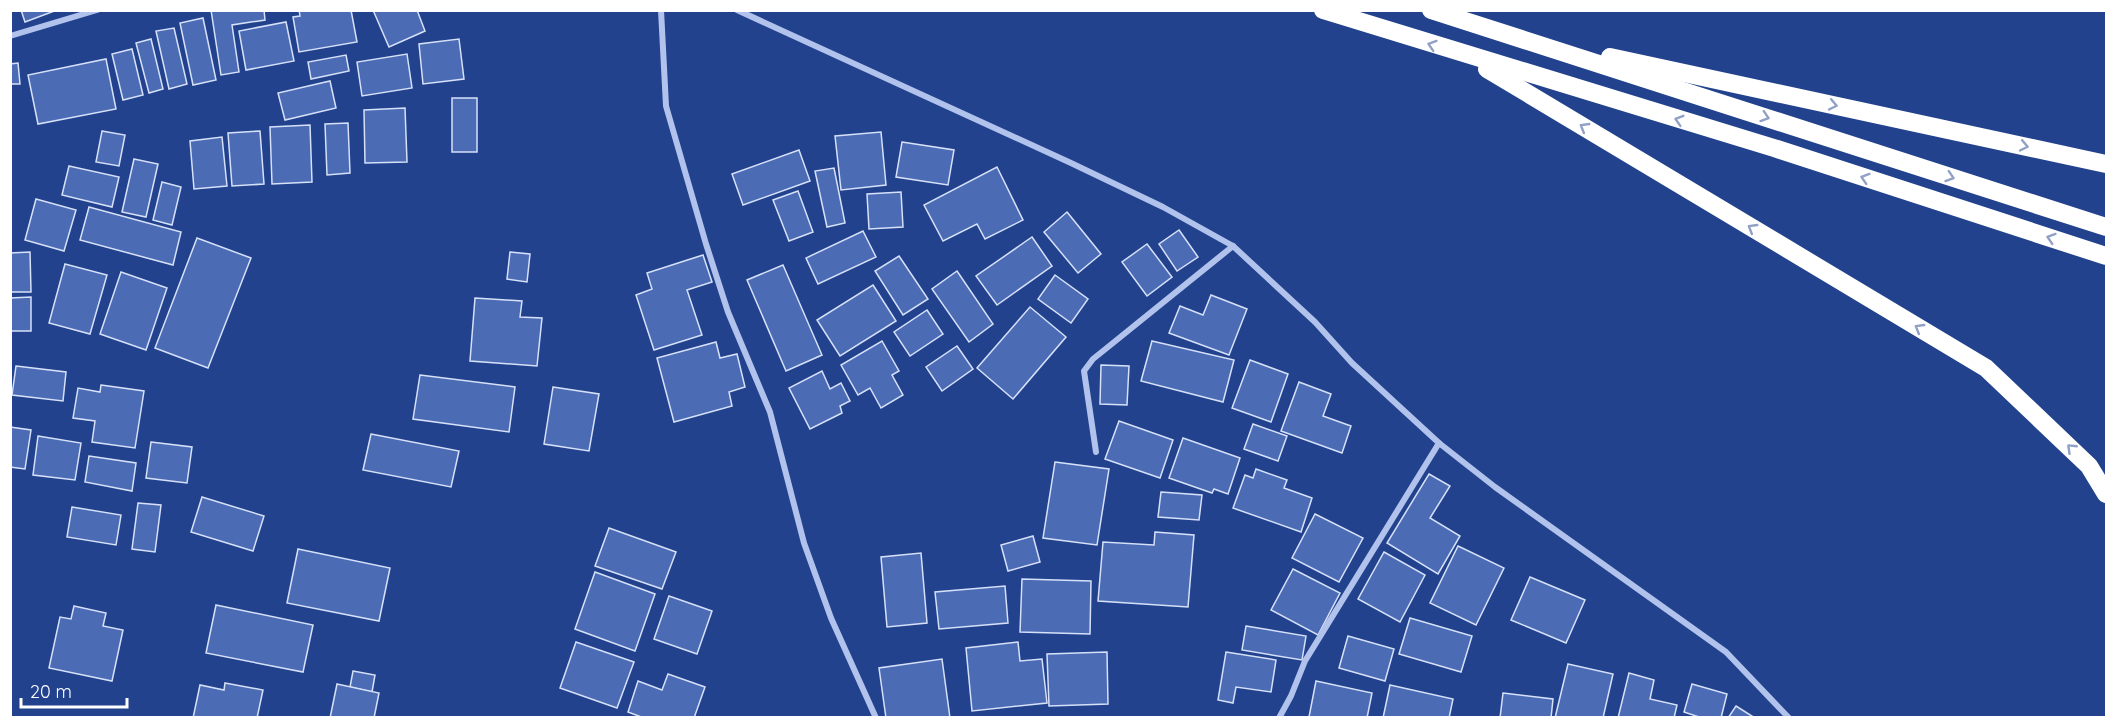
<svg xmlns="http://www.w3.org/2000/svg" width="2117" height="728" font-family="Quicksand,sans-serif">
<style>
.building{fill:#4b6bb5;stroke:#d6e1f9;stroke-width:1.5}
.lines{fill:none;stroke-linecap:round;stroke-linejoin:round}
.minor{stroke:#b1c3ec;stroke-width:6}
.motorway{stroke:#fff;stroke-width:18}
.oneway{stroke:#90a0c6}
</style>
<rect width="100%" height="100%" fill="#22428d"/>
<g class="building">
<path d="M21 10H57L25 22Z"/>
<path d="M211 10H264L265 20 232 25 239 72 221 75Z"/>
<path d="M299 10H351L357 42 299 52 293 17 300 16Z"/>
<path d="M373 10H417L425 31 389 47Z"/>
<path d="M203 18 216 80 193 85 180 23Z"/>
<path d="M286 22 294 61 246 70 239 31Z"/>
<path d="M174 28 187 84 169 89 156 31Z"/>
<path d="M151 39 163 89 149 93 136 43Z"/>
<path d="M459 39 464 79 423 84 419 44Z"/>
<path d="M132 49 143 95 123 100 112 54Z"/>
<path d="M407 54 412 88 362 96 357 62Z"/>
<path d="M346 55 349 71 311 79 308 62Z"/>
<path d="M106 59 116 109 38 124 28 75Z"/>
<path d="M18 63 20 84H10V64Z"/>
<path d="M330 81 336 108 285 120 278 93Z"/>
<rect x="452" y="98" width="25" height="54"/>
<path d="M405 108 407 162 365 163 364 110Z"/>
<path d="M348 123 350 173 327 175 325 124Z"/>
<path d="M310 125 312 182 272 184 270 127Z"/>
<path d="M102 131 125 135 119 166 96 162Z"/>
<path d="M260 131 264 184 232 186 228 133Z"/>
<path d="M881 132 886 185 841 190 835 136Z"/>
<path d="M222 137 227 186 194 189 190 141Z"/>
<path d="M902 142 954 150 948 185 896 177Z"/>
<path d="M799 150 810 181 743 205 732 174Z"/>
<path d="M134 159 158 164 146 217 122 212Z"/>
<path d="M69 166 119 177 112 207 62 195Z"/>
<path d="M997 167 1023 220 985 239 977 224 943 241 924 205Z"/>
<path d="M834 168 845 223 827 227 815 171Z"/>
<path d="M162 182 181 187 172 225 153 220Z"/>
<path d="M798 191 813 232 789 241 773 200Z"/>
<path d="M901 192 903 227 869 229 867 194Z"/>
<path d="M36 199 76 210 64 251 25 240Z"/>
<path d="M89 207 181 232 173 265 80 240Z"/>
<path d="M1067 212 1101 254 1078 273 1044 232Z"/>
<path d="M1179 230 1198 257 1177 271 1159 244Z"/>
<path d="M863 231 876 257 818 284 806 258Z"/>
<path d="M1032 237 1052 266 997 305 976 276Z"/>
<path d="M197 238 251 258 208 368 155 348Z"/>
<path d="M1147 244 1172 277 1147 296 1122 262Z"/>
<path d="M30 252 31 292H10V253Z"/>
<path d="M510 252 530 254 527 282 507 279Z"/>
<path d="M703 255 712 282 687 290 702 335 654 350 636 295 652 289 647 273Z"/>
<path d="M899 256 928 299 903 315 875 271Z"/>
<path d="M65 264 107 275 90 334 49 323Z"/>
<path d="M783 265 822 355 786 371 747 280Z"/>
<path d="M957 271 993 324 969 342 932 289Z"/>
<path d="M121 272 167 288 146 350 100 334Z"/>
<path d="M1055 275 1088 299 1071 323 1038 299Z"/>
<path d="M873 285 896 321 840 356 817 320Z"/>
<path d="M1211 295 1247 309 1229 355 1169 333 1180 306 1203 315Z"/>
<path d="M31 297V331H10V298Z"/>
<path d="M475 298 522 301 520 317 542 318 537 366 470 361Z"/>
<path d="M1030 307 1066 337 1013 399 977 368Z"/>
<path d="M927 310 943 334 910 356 894 332Z"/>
<path d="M882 341 899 371 892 375 903 395 881 408 870 388 858 395 841 365Z"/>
<path d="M1152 341 1234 360 1223 402 1141 381Z"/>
<path d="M716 342 720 358 737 354 745 387 729 392 732 406 674 422 657 358Z"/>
<path d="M957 346 973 369 942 391 926 367Z"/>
<path d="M1250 360 1288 374 1271 422 1232 408Z"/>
<path d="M1101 365 1129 366 1127 405 1100 404Z"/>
<path d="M16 366 66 372 63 401 12 395Z"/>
<path d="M822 371 830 389 841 383 850 401 840 406 842 413 810 429 789 388Z"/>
<path d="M420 375 515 387 509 432 413 419Z"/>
<path d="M1299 382 1331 394 1323 416 1351 426 1342 453 1281 431Z"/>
<path d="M101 385 144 391 135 448 92 442 95 421 73 418 78 388 100 392Z"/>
<path d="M553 387 599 394 589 451 544 444Z"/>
<path d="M1119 421 1173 440 1160 478 1105 459Z"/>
<path d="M1253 424 1287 436 1278 461 1244 449Z"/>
<path d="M10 427 31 430 25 469 10 467Z"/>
<path d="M371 434 459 451 451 487 363 470Z"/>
<path d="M38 436 81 443 75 480 33 475Z"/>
<path d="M1183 438 1240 458 1228 494 1214 489 1212 493 1169 478Z"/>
<path d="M151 442 192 447 187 483 146 478Z"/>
<path d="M89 456 136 463 132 491 85 482Z"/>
<path d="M1055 462 1109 469 1097 545 1043 538Z"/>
<path d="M1256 469 1287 480 1284 488 1312 498 1301 532 1233 508 1245 475 1253 478Z"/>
<path d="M1429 474 1450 486 1430 518 1460 536 1438 574 1387 543Z"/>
<path d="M1161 492 1202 495 1199 520 1158 517Z"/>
<path d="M202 497 264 516 253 551 191 532Z"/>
<path d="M138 503 161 505 155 552 132 549Z"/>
<path d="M72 507 121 515 116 545 67 537Z"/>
<path d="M1315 514 1363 538 1339 582 1292 558Z"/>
<path d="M609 528 676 552 662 589 595 566Z"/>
<path d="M1155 532 1194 535 1188 607 1098 601 1103 542 1154 545Z"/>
<path d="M1033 536 1040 562 1008 571 1001 545Z"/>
<path d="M1458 546 1504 568 1476 625 1430 603Z"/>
<path d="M298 549 390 568 379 621 287 603Z"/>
<path d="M1384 552 1425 575 1400 622 1358 599Z"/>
<path d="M921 553 927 623 887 627 881 557Z"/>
<path d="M1293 569 1340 593 1318 635 1271 610Z"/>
<path d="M595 572 655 594 635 651 575 629Z"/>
<path d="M1530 577 1585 600 1566 643 1511 620Z"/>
<path d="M1022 579 1091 581 1090 634 1020 632Z"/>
<path d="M1005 586 1008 623 939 629 935 592Z"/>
<path d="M669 596 712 611 697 654 654 639Z"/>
<path d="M216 605 313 625 303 672 206 653Z"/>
<path d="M74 606 106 613 103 626 123 630 112 681 49 668 60 617 71 619Z"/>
<path d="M1410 618 1472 636 1461 672 1399 654Z"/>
<path d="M1246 626 1306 636 1302 660 1242 650Z"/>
<path d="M1348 636 1394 649 1385 681 1339 668Z"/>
<path d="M576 642 634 662 617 708 560 688Z"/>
<path d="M1018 642 1020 661 1042 659 1047 703 972 711 966 648Z"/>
<path d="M1107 652 1108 704 1049 706 1047 654Z"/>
<path d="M1226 652 1276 660 1271 692 1236 687 1233 703 1218 700Z"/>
<path d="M942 659 950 718H886L879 668Z"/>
<path d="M1568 664 1613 674 1603 718H1555Z"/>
<path d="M353 671 375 675 372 692 350 687Z"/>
<path d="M1629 673 1654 680 1650 699 1677 705 1674 718H1618Z"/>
<path d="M668 674 705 687 694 718H644L628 712 638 681 662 690Z"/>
<path d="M1316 681 1372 693 1367 718 1309 717Z"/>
<path d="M225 683 263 690 257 718H193L200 685 224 690Z"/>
<path d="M337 684 379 693 374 718H330Z"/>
<path d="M1692 684 1727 694 1721 718H1702L1684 712Z"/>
<path d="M1390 685 1453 699 1449 718H1383Z"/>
<path d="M1503 693 1553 699 1551 718H1500Z"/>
<path d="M1736 706 1755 718H1728Z"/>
</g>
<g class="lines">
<g class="minor">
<path d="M661 10 666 106 706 244 728 312 770 412 804 543 831 618 876 718"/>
<path d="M737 10 1071 163 1163 207 1233 246 1315 322 1352 363 1439 443 1495 487 1726 652 1789 718"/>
<path d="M10 36 97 10"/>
<path d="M1096 452 1084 371 1093 359 1108 347 1233 246"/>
<path d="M1279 718 1291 696 1305 661 1439 443"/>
</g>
<g class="motorway">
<path d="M1323 10 1774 148 2106 256"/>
<path d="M1431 10 2106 227"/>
<path d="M1610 57 2106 164"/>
<path d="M1487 69 1986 368 2089 466 2106 494"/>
</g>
</g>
<defs><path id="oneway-chevron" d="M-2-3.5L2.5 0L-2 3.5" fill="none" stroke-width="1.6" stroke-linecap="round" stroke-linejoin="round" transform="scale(1.5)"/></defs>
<g class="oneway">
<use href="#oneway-chevron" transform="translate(1432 45) rotate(-162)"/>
<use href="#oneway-chevron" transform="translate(1833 105) rotate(12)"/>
<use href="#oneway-chevron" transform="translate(1765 117) rotate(18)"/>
<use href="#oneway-chevron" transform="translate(1679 120) rotate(-163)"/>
<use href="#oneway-chevron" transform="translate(1584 127) rotate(-149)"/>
<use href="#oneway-chevron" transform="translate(2024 146) rotate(12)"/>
<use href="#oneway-chevron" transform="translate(1950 177) rotate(18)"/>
<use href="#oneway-chevron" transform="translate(1865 178) rotate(-162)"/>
<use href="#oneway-chevron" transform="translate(1752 228) rotate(-149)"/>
<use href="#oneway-chevron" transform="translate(2051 238) rotate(-162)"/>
<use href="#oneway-chevron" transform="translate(1919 328) rotate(-149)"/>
<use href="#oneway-chevron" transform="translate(2071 448) rotate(-136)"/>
</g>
<rect width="2117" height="728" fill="none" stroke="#ffffff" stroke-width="24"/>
<path d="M21 698v9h106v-9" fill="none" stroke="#ffffff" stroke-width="3"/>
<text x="30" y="698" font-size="18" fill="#ffffff" stroke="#22428d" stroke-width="4.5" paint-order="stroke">20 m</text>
</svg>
